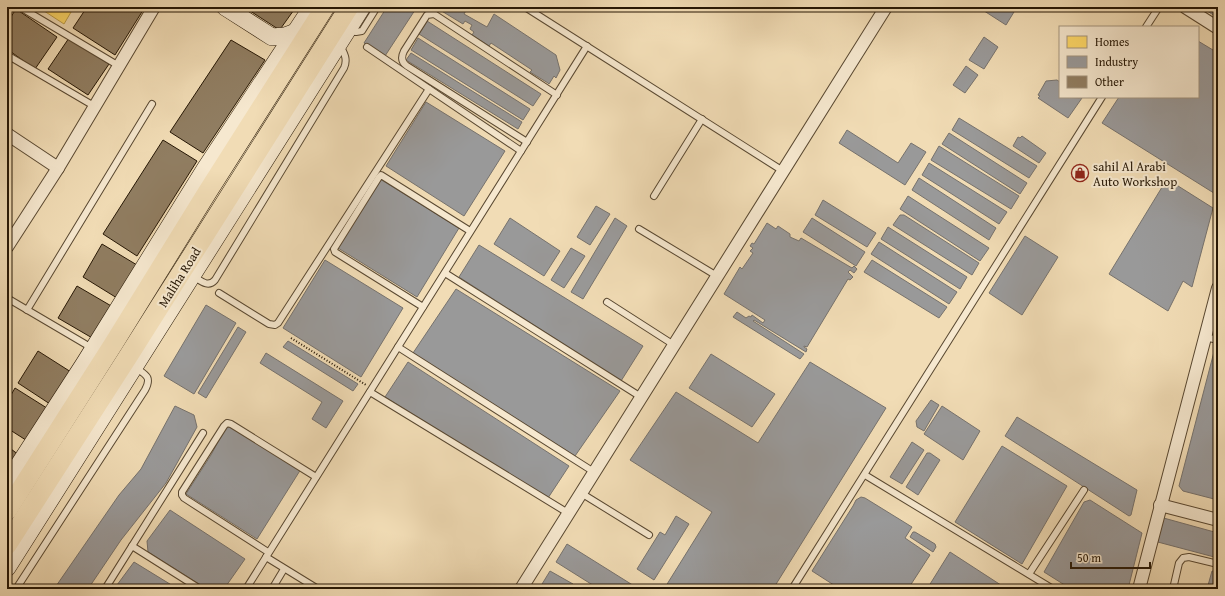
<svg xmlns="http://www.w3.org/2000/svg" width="1225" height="596" font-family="'Gentium Book Plus',serif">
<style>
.homes{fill:#ffd966;stroke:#be9f49}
.industry{fill:#999;stroke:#76726d}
.building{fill:#907d61;stroke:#261705}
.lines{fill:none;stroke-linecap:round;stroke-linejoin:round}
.lane-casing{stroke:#594831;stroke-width:8}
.street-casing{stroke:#594831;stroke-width:14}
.secondary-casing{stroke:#261705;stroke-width:18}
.primary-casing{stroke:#261705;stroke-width:20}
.path{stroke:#261705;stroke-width:2;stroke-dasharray:1 2;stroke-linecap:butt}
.lane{stroke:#f6e8cf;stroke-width:6}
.street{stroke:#f6e8cf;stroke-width:12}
.secondary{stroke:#f6e8cf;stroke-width:17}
.primary{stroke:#f1dcb5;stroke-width:19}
.labels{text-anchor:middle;stroke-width:4;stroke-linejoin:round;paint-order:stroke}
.poi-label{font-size:13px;fill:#261705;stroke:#f6e8cf;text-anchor:start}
.street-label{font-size:13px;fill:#261705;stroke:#f6e8cf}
</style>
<rect width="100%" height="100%" fill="#f1dcb5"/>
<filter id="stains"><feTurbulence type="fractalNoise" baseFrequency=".005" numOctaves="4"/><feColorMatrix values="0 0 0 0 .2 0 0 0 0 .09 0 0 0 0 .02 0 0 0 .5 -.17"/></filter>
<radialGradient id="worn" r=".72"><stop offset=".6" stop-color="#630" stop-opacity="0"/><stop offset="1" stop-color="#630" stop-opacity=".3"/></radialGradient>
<path class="homes" d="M38 7H74L64 24Z"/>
<g class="industry">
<path d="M387 7H417L385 56 364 43Z"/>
<path d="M435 7H468L464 14 487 27 494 14 556 55 560 70 556 78 554 76 549 84 548 83 530 72 532 70 491 43 489 46 472 35 474 32 470 29 472 25 465 21 463 24Z"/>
<path d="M978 7H1017L1006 25Z"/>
<path d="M1201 7H1218V18Z"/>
<path d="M427 21 541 94 533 106 419 34Z"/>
<path d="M984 37 998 47 984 69 969 60Z"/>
<path d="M418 38 530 109 523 120 411 50Z"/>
<path d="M1198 41 1218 53 1217 195 1102 123 1119 97H1198Z"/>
<path d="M411 53 522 122 518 129 406 60Z"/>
<path d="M966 66 978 75 965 93 953 85Z"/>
<path d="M1057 80 1060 82V97L1082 98 1068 118 1038 98 1040 96 1038 95 1046 81Z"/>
<path d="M426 102 505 151 464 216 386 166Z"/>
<path d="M959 118 1037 166 1029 178 952 130Z"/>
<path d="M847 130 898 163 911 143 926 152 905 185 839 143Z"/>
<path d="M949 133 1027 183 1020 194 942 144Z"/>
<path d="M1022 136 1046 153 1039 163 1013 146 1018 137 1020 138Z"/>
<path d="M939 146 1019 196 1011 209 931 160Z"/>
<path d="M929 163 1007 212 999 224 922 175Z"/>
<path d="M919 178 996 228 989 240 912 190Z"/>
<path d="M380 179 459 228 417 297 338 248Z"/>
<path d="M1167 179 1213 208 1192 287 1183 281 1168 311 1109 274Z"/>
<path d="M908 196 989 248 980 261 900 209Z"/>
<path d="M823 200 876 233 867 247 815 215Z"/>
<path d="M596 206 610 214 590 245 577 237Z"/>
<path d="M900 215H904L979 263 972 275 893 225Z"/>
<path d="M510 218 560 251 544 276 494 244Z"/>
<path d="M615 218 627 226 583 299 571 292Z"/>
<path d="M812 218 865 252 856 266 803 232Z"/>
<path d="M767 223 776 229 778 226 790 234V237L799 241 801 238 852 268 854 266 857 269 854 273 850 270 848 272 853 277 850 280 848 279 807 347 804 346V347L807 349 806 352 754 320 753 321 804 354 800 359 733 317 737 312 746 318 749 316 751 317 752 315 763 323 765 320 724 294 740 267 742 269 753 253 750 251 753 248 750 246 752 243 754 244Z"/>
<path d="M888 227 967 277 960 289 881 239Z"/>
<path d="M1025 236 1058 257 1022 315 989 293Z"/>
<path d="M879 242 957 292 949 304 871 254Z"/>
<path d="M479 245 643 346 621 381 459 277Z"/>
<path d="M571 248 585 256 564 288 551 280Z"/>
<path d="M325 260 403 308 361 377 283 328Z"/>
<path d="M872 260 947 307 939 318 864 272Z"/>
<path d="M456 289 620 391 575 456 413 353Z"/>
<path d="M206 305 236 323 194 394 164 376Z"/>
<path d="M238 327 246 332 206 398 198 393Z"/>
<path d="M288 341 358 384 353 391 283 347Z"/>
<path d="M1215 348 1218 349V500L1183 491 1179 486Z"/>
<path d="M266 353 343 401 326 428 312 419 322 402 260 363Z"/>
<path d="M711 354 775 394 752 427 689 388Z"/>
<path d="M408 362 569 466 548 498 385 397Z"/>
<path d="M810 362 886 408 773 589H664L712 512 630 460 676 392 758 443Z"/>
<path d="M931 400 939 405 924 431 917 427 916 421Z"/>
<path d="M175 406 194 415 197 427 166 483 121 540 88 589H54L119 495 141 469Z"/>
<path d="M942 406 980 431 963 460 924 434Z"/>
<path d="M1017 417 1137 490 1131 515 1129 516 1005 436Z"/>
<path d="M227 425 301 469 257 539 186 494 211 455Z"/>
<path d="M912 442 924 450 902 484 890 477Z"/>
<path d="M1002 446 1067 486 1022 564 955 522Z"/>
<path d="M927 453H930L940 460 918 495 906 487Z"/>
<path d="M861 497 865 498 912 527 905 538 930 555 908 589H840L812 571 853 506 856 500Z"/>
<path d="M1090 500 1142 533 1128 589H1071L1044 572 1084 502Z"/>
<path d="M170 510 245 559 224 589H207L148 552 147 541Z"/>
<path d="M676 516 689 524 654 580 637 569 660 532 665 535Z"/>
<path d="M1160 517 1218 533V558L1154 541Z"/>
<path d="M913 532H915L935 544 936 547 933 552 910 537Z"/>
<path d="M567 544 639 589H599L556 562Z"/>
<path d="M950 552 1007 589H927Z"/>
<path d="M134 562 178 589H114Z"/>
<path d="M550 571 573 584 570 589H539Z"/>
<path d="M1212 571 1218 572V589H1207Z"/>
</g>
<g class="building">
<path d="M87 7H145L115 55 73 28Z"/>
<path d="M244 7H296L281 28 278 29Z"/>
<path d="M16 9 57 37 35 69 7 49V23Z"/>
<path d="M69 38 109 64 88 95 48 69Z"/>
<path d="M231 40 265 60 203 153 170 132Z"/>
<path d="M163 140 197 161 137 256 103 234Z"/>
<path d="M102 244 137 265 117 298 83 277Z"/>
<path d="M77 286 113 307 94 339 58 318Z"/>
<path d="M38 351 71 372 50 404 18 383Z"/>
<path d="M15 388 50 410 29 442 7 428V402Z"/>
<path d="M7 446 19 455 7 474Z"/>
</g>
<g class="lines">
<g class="lane-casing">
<g id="lane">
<path d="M20 7 119 66"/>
<path d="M525 7 783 171"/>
<path d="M1146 27 1159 7"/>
<path d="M349 31 356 32 362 31 377 7"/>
<path d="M367 47 521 151"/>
<path d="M7 55 94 106"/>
<path d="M527 142 407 66C401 62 401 57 404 51L427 15 434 14 557 95"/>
<path d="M654 196 702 119"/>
<path d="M639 229 717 276"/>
<path d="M445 273 641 397"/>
<path d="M193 276C201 281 208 288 215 280L344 68C348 59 344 53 340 45"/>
<path d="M219 293 269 324 275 325 278 323 429 89"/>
<path d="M7 298 92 348"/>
<path d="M607 302 674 345"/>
<path d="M423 307 335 252 334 249 379 177 381 175 470 231"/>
<path d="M27 310 152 104"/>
<path d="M1205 337 1218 340"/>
<path d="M398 347 594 472"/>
<path d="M370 392 568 513"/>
<path d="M865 475 1053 589"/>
<path d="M581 493 649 535"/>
<path d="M132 546 200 589"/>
<path d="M268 552 184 498 182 495V492L224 426 227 423 231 424 316 477"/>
<path d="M266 557 318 589"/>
<path d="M1029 574 1084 490"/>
<path d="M16 589 145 390C152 377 146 375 136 368"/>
<path d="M105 589 203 433"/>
<path d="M246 589 587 46"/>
<path d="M272 589 284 569"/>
<path d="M792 589 1102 97"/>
<path d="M1173 589 1179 563 1183 558 1189 557 1218 564"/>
</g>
</g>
<g class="street-casing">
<g id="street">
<path d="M1185 7 1218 28"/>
<path d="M7 134 58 168"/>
<path d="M7 247 58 168 154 7"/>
<path d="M1160 505 1218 520"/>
<path d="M521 589 886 7"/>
<path d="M1139 589 1218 288"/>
</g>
</g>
<g class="secondary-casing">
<g id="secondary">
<path d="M225 7 272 37 285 36 296 32"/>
<path d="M7 483 84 364 205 169 312 7"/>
<path d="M7 568 362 7"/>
</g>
</g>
<g class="primary-casing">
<g id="primary">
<path d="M7 511 114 343 208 191 325 7"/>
<path d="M7 545 129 355 349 7"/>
</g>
</g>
<path class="path" d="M291 338 366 385"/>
<use href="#lane" class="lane"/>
<use href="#street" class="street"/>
<use href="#secondary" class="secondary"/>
<use href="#primary" class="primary"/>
</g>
<defs>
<g id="shop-ring" transform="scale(0.9)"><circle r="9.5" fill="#f6e8cf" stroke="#8f2418" stroke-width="1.5"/><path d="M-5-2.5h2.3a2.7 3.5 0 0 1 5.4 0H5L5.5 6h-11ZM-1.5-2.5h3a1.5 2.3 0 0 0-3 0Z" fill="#8f2418"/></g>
</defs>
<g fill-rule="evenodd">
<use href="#shop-ring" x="1080" y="173"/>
</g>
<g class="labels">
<g class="poi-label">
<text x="1093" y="171">sahil Al Arabi<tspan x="1093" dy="15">Auto Workshop</tspan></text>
</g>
<g class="street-label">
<text transform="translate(179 277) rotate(-58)" y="5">Maliha Road</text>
</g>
</g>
<rect width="1225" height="596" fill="none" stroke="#f1dcb5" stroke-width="24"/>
<rect x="8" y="8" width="1209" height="580" fill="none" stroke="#261705" stroke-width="2"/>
<rect x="12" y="12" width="1201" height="572" fill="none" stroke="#261705"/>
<rect x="1059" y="26" width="140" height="72" fill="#f6e8cf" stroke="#a3947e"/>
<rect x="1067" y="36" width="20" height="12" fill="#ffd966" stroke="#a3947e"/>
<text x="1095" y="46" font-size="12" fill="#261705">Homes</text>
<rect x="1067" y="56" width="20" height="12" fill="#999999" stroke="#a3947e"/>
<text x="1095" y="66" font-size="12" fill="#261705">Industry</text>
<rect x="1067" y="76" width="20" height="12" fill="#907d61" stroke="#a3947e"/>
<text x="1095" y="86" font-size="12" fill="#261705">Other</text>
<path d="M1071 562v6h79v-6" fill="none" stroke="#261705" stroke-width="2"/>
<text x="1077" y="562" font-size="12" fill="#261705" stroke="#f6e8cf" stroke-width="3" paint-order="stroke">50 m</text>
<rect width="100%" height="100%" filter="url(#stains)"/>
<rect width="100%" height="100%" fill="url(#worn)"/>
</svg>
